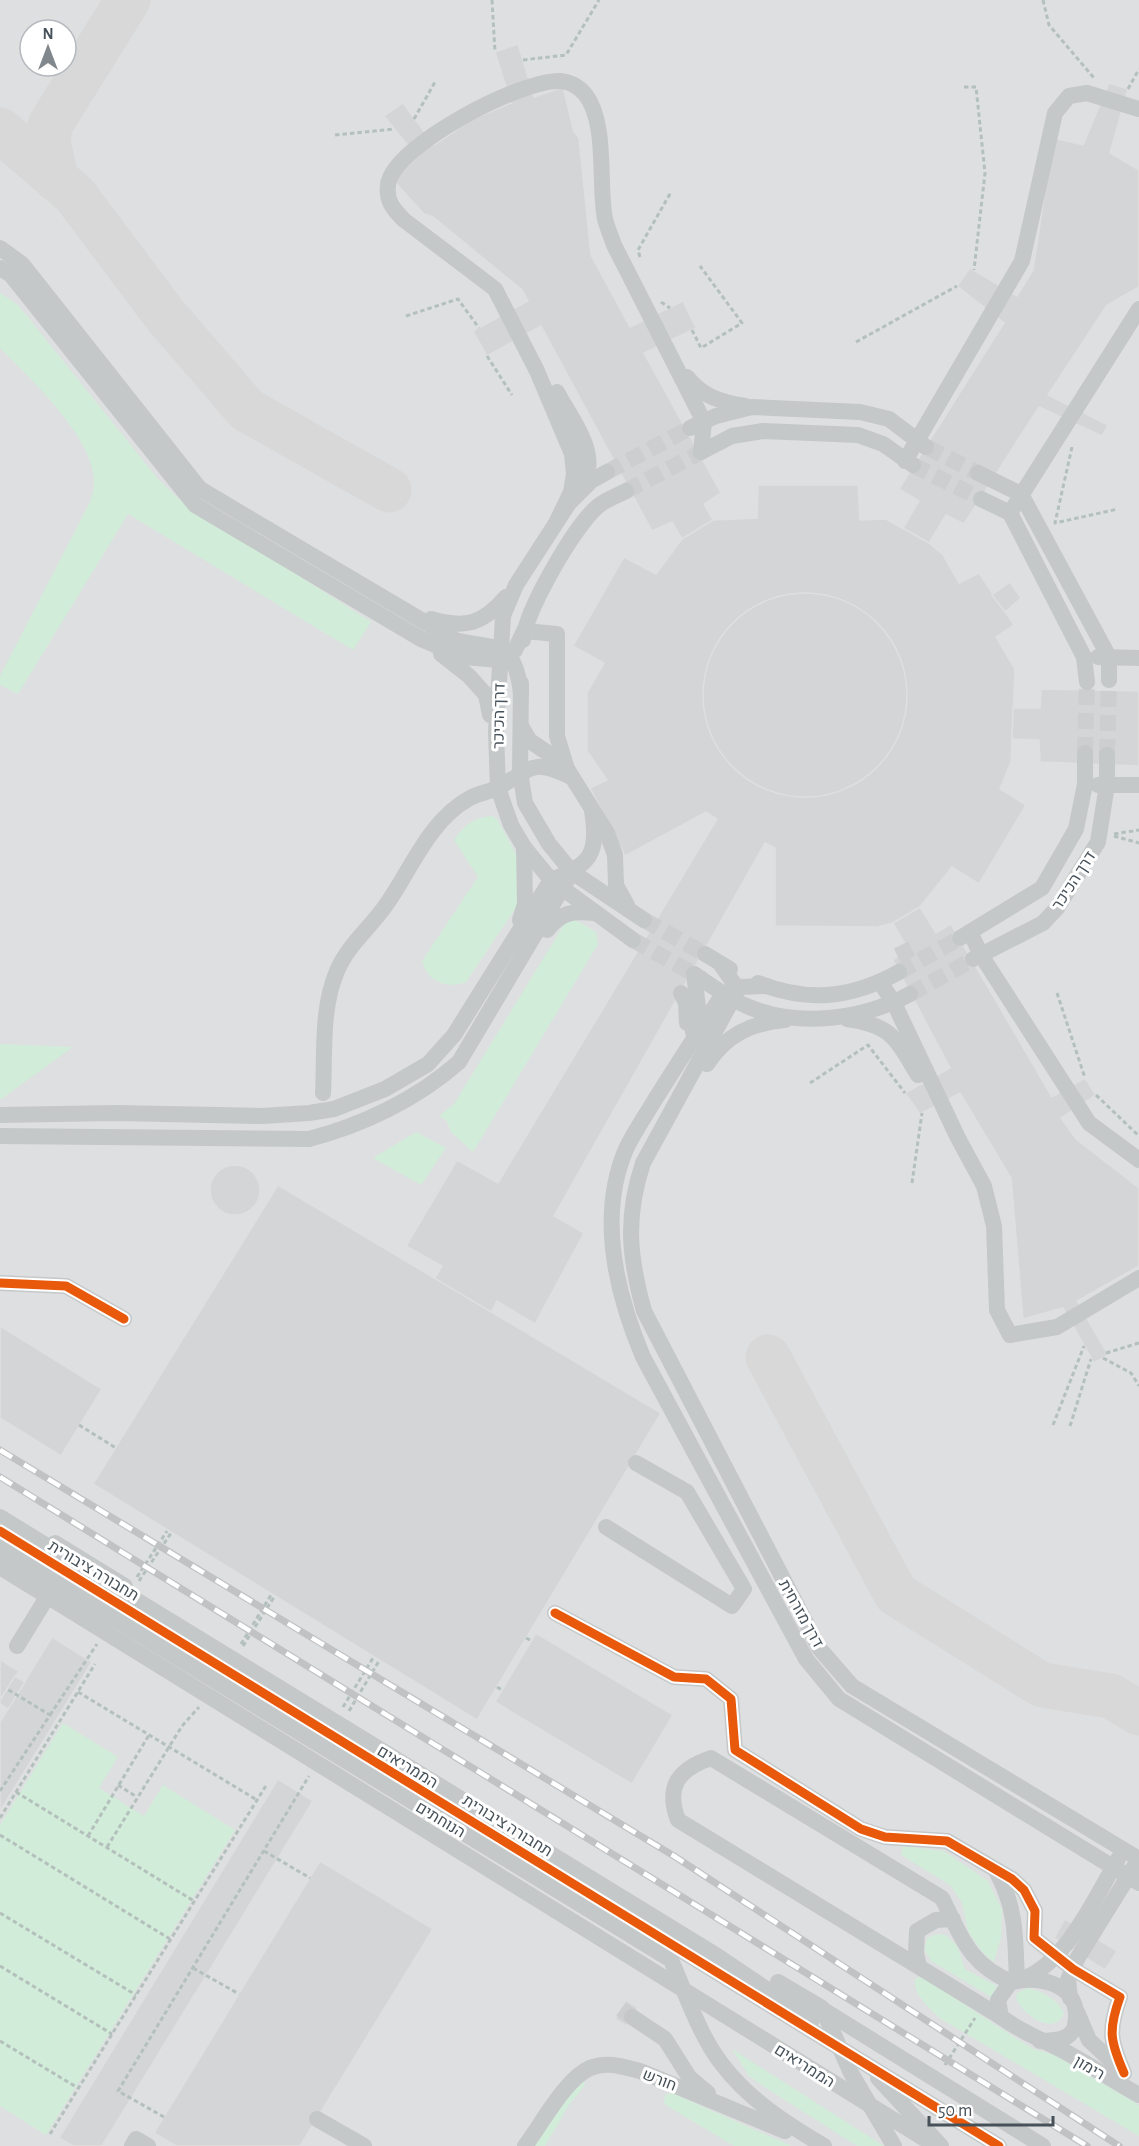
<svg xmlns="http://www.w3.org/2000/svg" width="1139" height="2146" font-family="'Alegreya Sans',Heebo,sans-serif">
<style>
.airport{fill:#dedfe0;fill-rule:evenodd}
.green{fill:#d2ecda}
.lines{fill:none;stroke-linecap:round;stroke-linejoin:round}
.taxiway{stroke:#d8d8d8;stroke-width:45}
.building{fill:#d4d5d6;stroke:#dfdfe0;stroke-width:1.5}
.minor-tunnel{stroke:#cccecf;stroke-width:16;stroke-dasharray:16 8;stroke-linecap:butt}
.path{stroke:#b4c0bc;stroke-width:3;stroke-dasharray:4.5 3;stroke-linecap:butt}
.minor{stroke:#c5c8c9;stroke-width:16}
.rail-casing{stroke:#c1c2c4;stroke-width:7}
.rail{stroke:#fff;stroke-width:4.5;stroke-dasharray:14;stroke-linecap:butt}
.cycleway-casing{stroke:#fff;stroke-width:13}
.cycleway{stroke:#e8590c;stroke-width:9}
.labels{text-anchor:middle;stroke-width:6;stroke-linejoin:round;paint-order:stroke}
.street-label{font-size:16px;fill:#465159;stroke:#fff}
</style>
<rect width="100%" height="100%" fill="#eeeded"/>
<path class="airport" d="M0 0H1139V2146H0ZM30 30H66V66H30Z"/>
<g class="green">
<path d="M0 293 18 305 158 479 179 499 371 622 353 650 128 514 18 694 0 685V676L90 502C92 495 95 486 94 479 91 434 30 379 0 348Z"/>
<path d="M492 816 497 819 518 858 519 903 466 982C448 989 428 983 422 961L478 877 454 840C465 825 472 818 492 816Z"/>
<path d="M576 920 596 932 598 944 473 1152 451 1132 446 1120 439 1116 454 1104 565 923Z"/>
<path d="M0 1044 73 1047 0 1100Z"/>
<path d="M416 1132 446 1148 421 1185 373 1158Z"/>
<path d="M63 1723 118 1757 99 1788 144 1816 163 1785 235 1830 46 2135 0 2106V1825Z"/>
<path d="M903 1846 944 1851 988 1881 1002 1910 1001 1937 994 1962 982 1952 968 1931 962 1903 950 1885 901 1855Z"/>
<path d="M937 1934 946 1935 957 1946 965 1969 997 1986 991 1997 931 1961 925 1950 927 1938Z"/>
<path d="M921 1976 1009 2034 1034 2049 1054 2055 1139 2105V2136L941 2019C930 2009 913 1995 915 1979Z"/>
<path d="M1027 1988C1041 1990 1060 2001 1064 2014 1052 2037 1022 2014 1016 1998L1017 1993Z"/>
<path d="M732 2049 884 2146H857L766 2088 749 2076Z"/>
<path d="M583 2080 585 2085 569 2105 545 2146H533L561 2100Z"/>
<path d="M672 2093 792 2146H734L664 2104 665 2095Z"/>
</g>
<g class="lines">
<g class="taxiway">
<path d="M0 130 75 195 165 315 247 410 389 490"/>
<path d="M56 179 48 141 50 125 128 0"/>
<path d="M768 1357 896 1594 1042 1685 1111 1696 1139 1713"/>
</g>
</g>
<g class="building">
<path d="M518 44 534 97 563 87 574 132 579 138 591 255 630 327 683 301 696 328 644 353 721 493 704 504 713 520 682 539 672 522 652 531 541 326 487 356 473 331 528 301 522 290 433 217 424 214 393 180 417 157 384 116 403 103 434 145 473 119 511 103 495 52Z"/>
<path d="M1109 83 1128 89 1110 153 1139 170V287L1107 305 1048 395 1108 425 1102 436 1039 407 964 524 946 515 929 543 903 528 919 501 899 489 1004 323 957 286 970 268 1017 296 1033 270 1053 138 1083 145Z"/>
<path d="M758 485H858L860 520 886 519 929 543 943 555 959 583 979 573 1014 625 996 637 1015 669 1011 762 1000 789 1026 805 979 884 952 867 920 907 893 923 877 927 775 926V848L765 843 554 1216 584 1233 535 1324 497 1301 491 1313 434 1280 442 1266 406 1246 457 1160 498 1183 717 819 706 812 625 856 590 788 607 780 587 751V693L604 663 573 646 624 557 656 574 682 539 713 520 757 518Z"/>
<path d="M1010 582 1021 598 1005 612 992 595Z"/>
<circle cx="805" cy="695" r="102"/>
<path d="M1041 689 1139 691V766L1040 762 1039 740 1012 739 1013 708H1040Z"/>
<path d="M920 907 936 933 951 924 1052 1097 1085 1078 1096 1095 1061 1118 1076 1139 1139 1188V1266L1077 1301 1108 1355 1094 1363 1063 1308 1023 1319 1011 1178 960 1093 920 1114 905 1093 950 1068 893 960 908 949 893 923Z"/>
<circle cx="235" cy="1190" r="25"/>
<path d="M278 1185 661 1413 477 1720 93 1484Z"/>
<path d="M0 1326 102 1389 61 1456 0 1418Z"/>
<path d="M536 1633 673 1715 632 1784 495 1702Z"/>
<path d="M52 1637 92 1662 0 1811V1722Z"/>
<path d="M0 1660 19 1671 0 1700Z"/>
<path d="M15 1676 25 1682 8 1709 0 1704V1700Z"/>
<path d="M278 1779 313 1801 102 2146H73L59 2138Z"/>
<path d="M320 1861 433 1929 300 2146H176L154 2133Z"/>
<path d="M1065 1919 1117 1951 1105 1970 1054 1938Z"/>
<path d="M626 2000 638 2008 626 2026 615 2019Z"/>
</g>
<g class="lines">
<g class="minor-tunnel">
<path d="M927 447 978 473"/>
<path d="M913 465 981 499"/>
<path d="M607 472 690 428"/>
<path d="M626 491 701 452"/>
<path d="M1085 753 1087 682"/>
<path d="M1107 755 1109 680"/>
<path d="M644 920 705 954"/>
<path d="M633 940 694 974"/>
<path d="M901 945 911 965"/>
<path d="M899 972 960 938"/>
<path d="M910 994 972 960"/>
<path d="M621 2009 632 2017"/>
</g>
<g class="path">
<path d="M492 0 495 52"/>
<path d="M1043 0 1049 25 1094 78"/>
<path d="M523 60 566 55 599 0"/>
<path d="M964 87H976L985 173 974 270"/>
<path d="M1128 89 1139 69"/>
<path d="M414 119 435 82"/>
<path d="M335 135 394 129"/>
<path d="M640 257 638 250 671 192"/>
<path d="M661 302 670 308"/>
<path d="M406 316 458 299 479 328"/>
<path d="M692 330 701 348 742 323 700 266"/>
<path d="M856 342 957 286"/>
<path d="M487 356 512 395"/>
<path d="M1072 447 1055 523 1118 509"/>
<path d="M1114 834 1139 830"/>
<path d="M1114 836 1139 843"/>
<path d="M1057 993 1085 1078"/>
<path d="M810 1083 868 1045 905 1093"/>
<path d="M1096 1095 1139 1136"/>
<path d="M912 1183 922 1113"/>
<path d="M1106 1353 1139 1343"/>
<path d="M1103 1358 1131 1373 1139 1386"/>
<path d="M79 1425 116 1448"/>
<path d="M1053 1425 1084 1346"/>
<path d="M1070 1426 1091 1359"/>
<path d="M137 1577 167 1531"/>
<path d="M139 1581 171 1533"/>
<path d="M526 1638 532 1641"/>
<path d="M241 1644 271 1595"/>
<path d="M243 1646 274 1597"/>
<path d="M497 1687 502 1690"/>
<path d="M78 1692 257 1800"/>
<path d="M343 1707 373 1658"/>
<path d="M349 1711 379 1661"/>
<path d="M50 1715 97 1644"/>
<path d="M118 1785 137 1797"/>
<path d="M0 1791 50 1715 7 1689"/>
<path d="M16 1792 194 1901"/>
<path d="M0 1818 95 1664"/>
<path d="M0 1835 170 1939"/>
<path d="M88 1836 149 1735"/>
<path d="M107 1847 182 1726 199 1707"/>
<path d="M264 1851 310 1878"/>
<path d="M0 1913 136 1995"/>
<path d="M0 1966 112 2034"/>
<path d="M193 1968 239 1994"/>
<path d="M0 2041 78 2088"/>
<path d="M945 2065 975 2018"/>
<path d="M164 2117 118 2091 309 1776"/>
<path d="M50 2134 267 1784"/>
</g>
<g class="minor">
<path d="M0 248 22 264 200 489 455 640C499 650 515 641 521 694"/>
<path d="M0 268 11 275 195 505 421 639 464 657 499 660 515 650 524 631 557 634V736L569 776"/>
<path d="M687 377C703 397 721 402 745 406"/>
<path d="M557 392C574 424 601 453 582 488"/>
<path d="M690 428 716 416 752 407 860 412 889 419 926 447"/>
<path d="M701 452 732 436 763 431 858 435 883 444 913 465"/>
<path d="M905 461 1022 261 1055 113 1069 96 1087 93 1139 109"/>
<path d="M607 472 591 481 569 503 516 585 503 616 496 732 498 788 511 825 524 847 551 880 633 940"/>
<path d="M978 473 1021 494 1109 657V680"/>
<path d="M981 499 1010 513 1084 657 1087 682"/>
<path d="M1010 513 1139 309"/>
<path d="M557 521 571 492 574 474 572 454 537 371 495 289 404 220C393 209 386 201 388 185 392 146 524 78 561 81 570 82 579 87 585 94 608 123 598 184 605 219 607 227 611 236 614 245L704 422 701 452"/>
<path d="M431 619C465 629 483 624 506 597"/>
<path d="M523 640C526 610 574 527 597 507 604 500 617 496 626 491"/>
<path d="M441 654 469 676 486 695 490 715"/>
<path d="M1098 657 1139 658"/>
<path d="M521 683 520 772 525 803 549 844 572 872 644 920"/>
<path d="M521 726 530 741 564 764 607 833 615 855 616 885 627 905"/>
<path d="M1098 785H1139"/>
<path d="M520 920 525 904 524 847"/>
<path d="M547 930C561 912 572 911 594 913"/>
<path d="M970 932 981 955 1089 1123 1139 1160"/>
<path d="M960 938 1042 888 1076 829 1085 784V753"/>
<path d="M705 954 730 969"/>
<path d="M973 959 1043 923 1057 908 1098 842 1107 785V755"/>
<path d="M721 965 733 982 736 993 643 1163C625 1217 629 1257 644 1311L819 1648 852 1686 1139 1859 1077 1959 1068 1980 1070 1998"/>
<path d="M694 974C712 986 729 999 749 1007 799 1028 864 1019 910 994"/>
<path d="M880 982 894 1003 958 1138 984 1186 994 1226 997 1310 1010 1335 1057 1327 1139 1278"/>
<path d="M758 983C809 1003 852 998 899 972"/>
<path d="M767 986 740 987 723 994C700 1029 678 1063 656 1098 646 1115 634 1132 626 1149 597 1217 616 1293 643 1357L806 1659 839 1699 1139 1883"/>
<path d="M681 993 686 1003 687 1023"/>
<path d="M847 1019C892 1025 896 1039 918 1075"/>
<path d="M693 1032 698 1007 694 974"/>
<path d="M707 1064C726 1035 751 1023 785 1020"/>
<path d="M323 1093C325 1053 321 1008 337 971 348 945 370 928 386 905 411 870 429 820 470 798 479 793 490 792 499 787 532 769 530 758 569 776"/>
<path d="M0 1115 117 1113 262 1116 309 1113 334 1109 385 1089 428 1064 454 1035 551 880C591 865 599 853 592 811"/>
<path d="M0 1136 309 1139C363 1125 417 1099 459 1062L572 872"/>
<path d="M0 1283 66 1286 124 1319"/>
<path d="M0 1517 62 1555"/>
<path d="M606 1527 732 1606 744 1589 687 1492 636 1463"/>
<path d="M0 1531 999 2146"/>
<path d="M55 1543 125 1586"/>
<path d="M0 1549 671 1960C686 1994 699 2034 721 2063 748 2099 785 2123 824 2146"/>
<path d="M0 1567 928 2141"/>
<path d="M110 1584 716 1955 812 2020"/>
<path d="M555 1613 674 1677 706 1679 731 1699 735 1750 861 1829 885 1837 947 1841 1012 1879 1024 1890 1035 1911 1034 1938 1073 1969 1120 1997C1108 2030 1110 2041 1124 2073"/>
<path d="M17 1646 52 1589"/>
<path d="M996 1871C1017 1908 1015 1939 1017 1980"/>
<path d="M919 1966 916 1953 917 1931 936 1920 953 1919"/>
<path d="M1022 1979C1066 1964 1096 1896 1118 1859"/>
<path d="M778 1982 822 2008 851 2073 894 2146"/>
<path d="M822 2009 1043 2146"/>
<path d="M1077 2012 1089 2040 1120 2069"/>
<path d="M632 2017 665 2039 689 2077 708 2093"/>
<path d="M1001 2017 678 1820C665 1786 679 1769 711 1758L942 1898C961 1936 969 1965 1012 1982"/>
<path d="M1040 2041C1050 2040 1064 2042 1071 2033 1075 2029 1076 2021 1076 2015 1076 1983 1035 1974 1010 1983L998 2000 1001 2017C1020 2031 1038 2038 1058 2048 1086 2062 1112 2080 1139 2095"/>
<path d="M878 2078 941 2146"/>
<path d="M317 2119 364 2146"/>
<path d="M132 2146 136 2139 148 2146"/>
<path d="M525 2146C541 2125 566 2078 590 2068 607 2061 624 2067 640 2071L785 2131"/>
</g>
<g class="rail-casing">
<g id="rail">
<path d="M0 1450 674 1856 1119 2146"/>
<path d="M0 1477 1087 2146"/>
</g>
</g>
<use href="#rail" class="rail"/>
<g class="cycleway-casing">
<g id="cycleway">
<path d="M0 1283 66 1286 124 1319"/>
<path d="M0 1531 999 2146"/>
<path d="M555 1613 674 1677 706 1679 731 1699 735 1750 861 1829 885 1837 947 1841 1012 1879 1024 1890 1035 1911 1034 1938 1073 1969 1120 1997C1108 2030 1110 2041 1124 2073"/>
</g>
</g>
<use href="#cycleway" class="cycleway"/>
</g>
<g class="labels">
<g class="street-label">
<text transform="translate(498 716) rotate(-89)" y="6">דרך הכיכר</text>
<text transform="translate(1073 880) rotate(-57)" y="6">דרך הכיכר</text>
<text transform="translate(94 1570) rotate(31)" y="6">תחבורה ציבורית</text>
<text transform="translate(802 1613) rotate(61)" y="6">דרך מזרחית</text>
<text transform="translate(408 1766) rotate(31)" y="6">הממריאים</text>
<text transform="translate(441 1819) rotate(31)" y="6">הנוחתים</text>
<text transform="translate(508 1825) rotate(32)" y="6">תחבורה ציבורית</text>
<text transform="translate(805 2065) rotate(32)" y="6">הממריאים</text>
<text transform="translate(1090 2067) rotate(30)" y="6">רימון</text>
<text transform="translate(660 2079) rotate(21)" y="6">חורש</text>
</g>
</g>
<g transform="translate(48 48)"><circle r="28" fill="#ffffff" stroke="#b5b9bd" stroke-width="1.5"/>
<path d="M0-4.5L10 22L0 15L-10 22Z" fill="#81888d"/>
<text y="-9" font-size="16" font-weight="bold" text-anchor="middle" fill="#465159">N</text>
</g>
<path d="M929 2116v9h124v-9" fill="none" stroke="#465159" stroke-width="3"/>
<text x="938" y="2116" font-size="18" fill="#465159" stroke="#ffffff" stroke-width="4.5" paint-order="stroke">50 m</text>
</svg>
